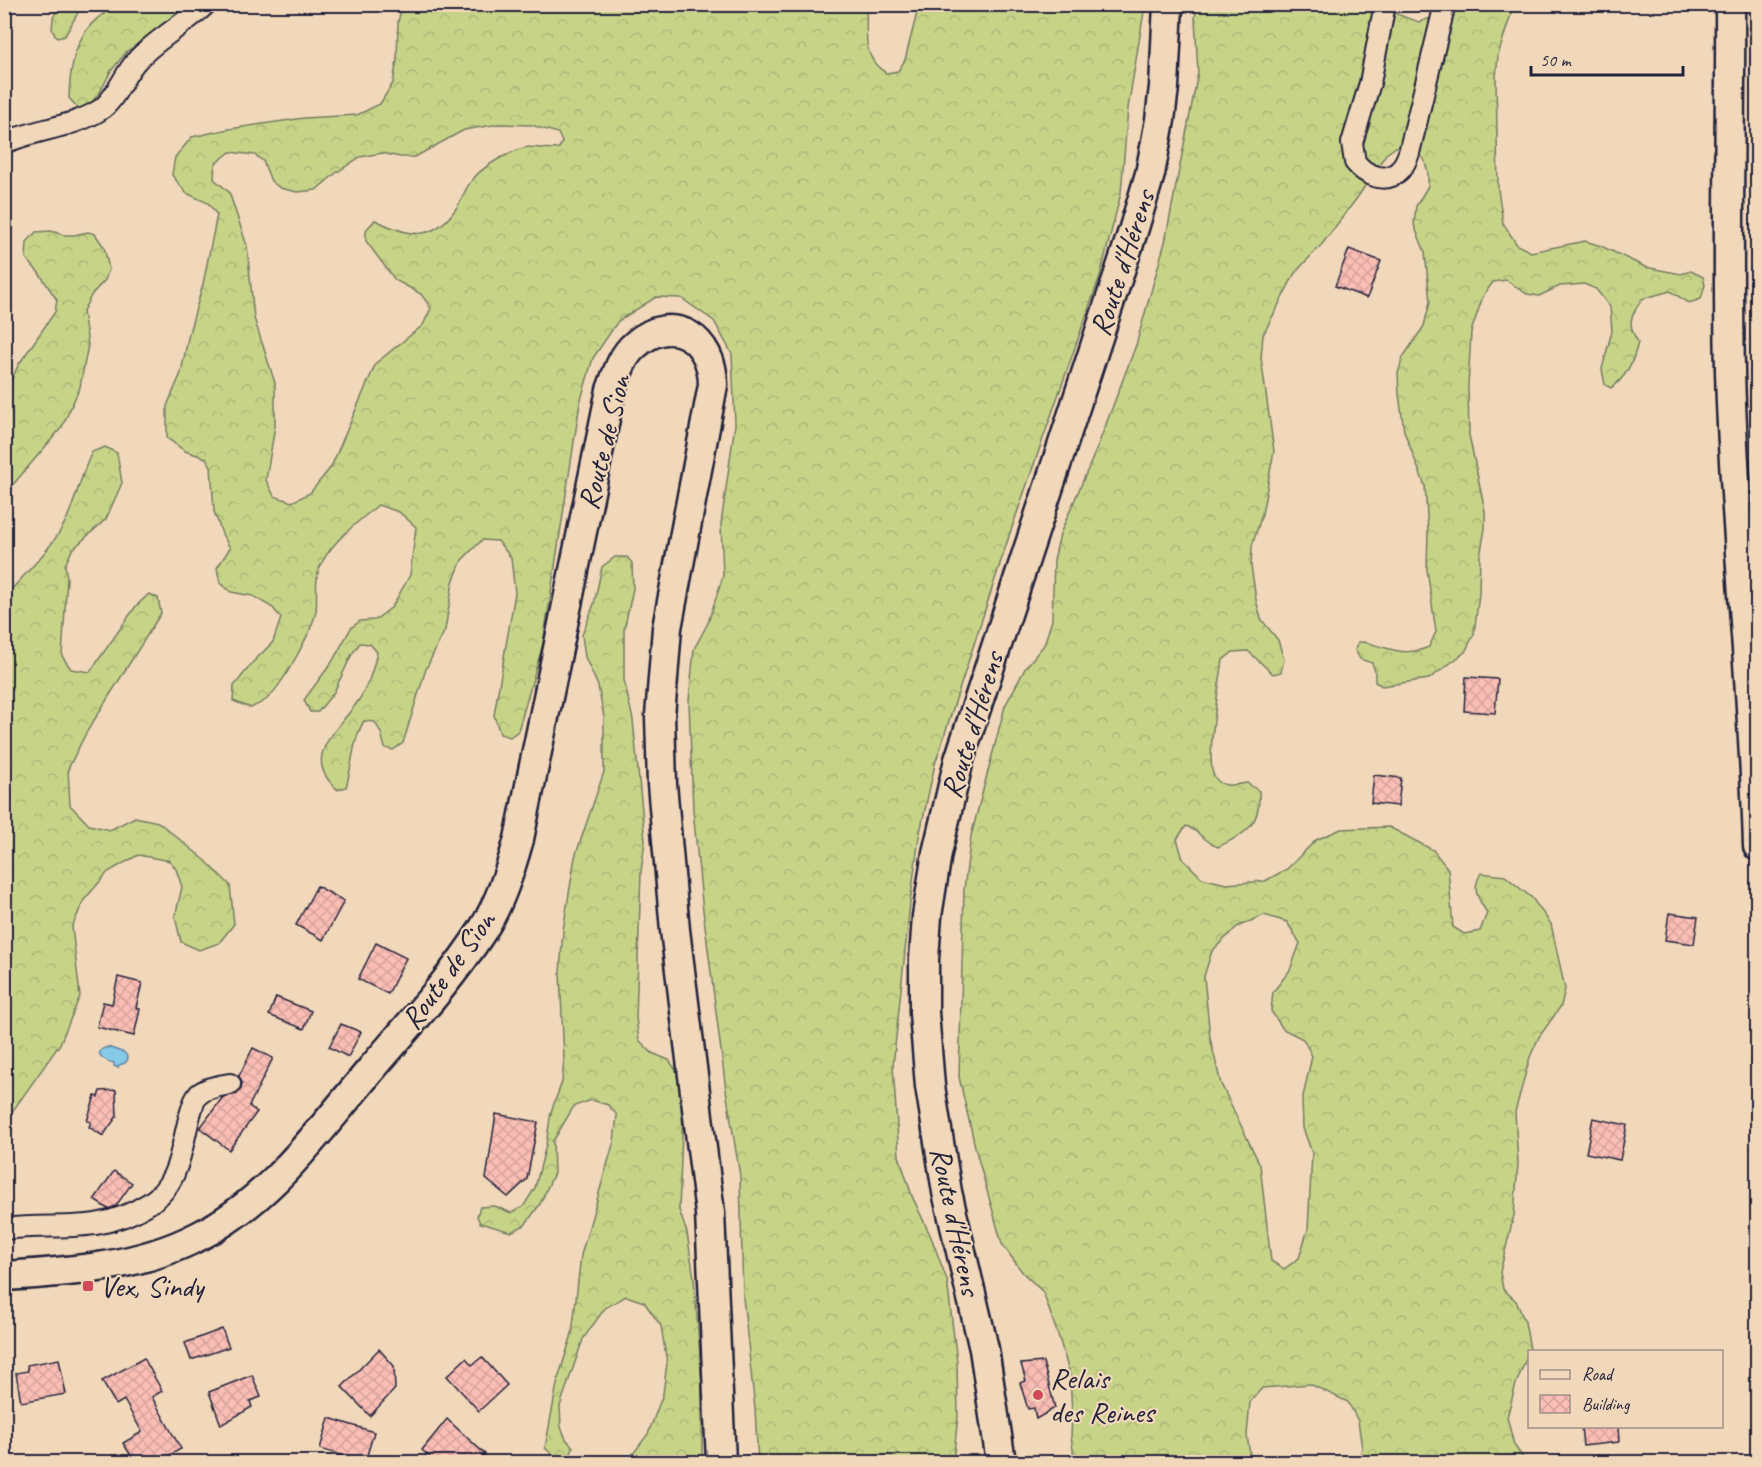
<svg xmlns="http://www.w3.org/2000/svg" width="1762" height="1467" font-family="Caveat,sans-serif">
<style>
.forest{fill:url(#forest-crowns);stroke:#747b62;stroke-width:1.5;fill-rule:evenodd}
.water{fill:#87cae8;stroke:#5f87a3;stroke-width:1.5}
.building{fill:url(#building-cross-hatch);stroke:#22223b;stroke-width:1.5}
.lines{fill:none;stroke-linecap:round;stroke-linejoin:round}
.street-casing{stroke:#22223b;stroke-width:24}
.secondary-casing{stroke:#22223b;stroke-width:33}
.street{stroke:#f2d8ba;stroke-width:20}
.secondary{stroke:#f2d8ba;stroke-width:28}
.poi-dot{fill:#d1495b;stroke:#f2d8ba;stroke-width:2}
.labels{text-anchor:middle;stroke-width:4.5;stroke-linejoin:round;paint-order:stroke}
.street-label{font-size:30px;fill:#22223b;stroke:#f2d8ba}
.poi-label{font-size:30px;fill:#22223b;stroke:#f2d8ba;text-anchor:start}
</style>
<defs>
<pattern id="forest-crowns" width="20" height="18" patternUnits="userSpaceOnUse" patternTransform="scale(1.5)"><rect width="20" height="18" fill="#c7d488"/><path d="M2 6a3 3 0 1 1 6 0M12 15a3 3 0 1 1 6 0" fill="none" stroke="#abb676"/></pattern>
<pattern id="building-cross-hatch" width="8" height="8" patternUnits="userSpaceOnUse" patternTransform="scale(1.5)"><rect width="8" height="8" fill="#fabeb5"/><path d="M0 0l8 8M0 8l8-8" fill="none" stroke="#d6a39d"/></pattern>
</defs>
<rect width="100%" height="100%" fill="#f2d8ba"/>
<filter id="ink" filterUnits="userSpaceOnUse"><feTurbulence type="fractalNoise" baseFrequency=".0167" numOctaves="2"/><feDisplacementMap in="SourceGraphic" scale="12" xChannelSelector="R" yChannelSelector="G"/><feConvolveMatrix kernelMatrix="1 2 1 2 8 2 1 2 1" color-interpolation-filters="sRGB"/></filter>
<g filter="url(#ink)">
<g class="forest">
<path d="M59 5H82L65 36 57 38 52 30 53 18Z"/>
<path d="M123 5H191L152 36 127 51 111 71 100 92 88 107 78 108 69 98C70 56 80 18 123 5Z"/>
<path d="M402 5H866C868 31 860 57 886 73L898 71 905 60 919 5H1145L1128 108 1121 193 1100 276 1011 530 935 764 919 837 910 903 893 1066 899 1156 912 1196 931 1237 947 1280 957 1362 958 1416 953 1462H758L755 1409 743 1297 740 1176 726 1090 702 902 693 810 689 701 694 649 708 623 723 576 721 524 735 424 732 354 714 321 681 298 656 297 618 321 593 358 580 403 543 644 518 731 510 737 500 734 494 715 515 593 511 558 498 541 482 540 462 560 453 582 445 630 426 669 403 743 393 750 385 748 381 733 375 722 364 721C352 741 353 764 346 787L338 790C300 758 336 732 356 704 368 688 373 670 377 652L370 644 360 643 352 654 334 692 318 712H310L304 700 332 662 351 628 360 621 375 620 392 607 410 575 416 527 399 512 378 505C357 523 329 543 319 569 314 583 318 597 316 611 312 632 283 684 267 699 262 703 256 705 251 708L233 701 234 686 253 662 273 642 281 618 273 608 253 596 231 592 220 583 217 568 230 548 222 534 214 511 211 466 206 458 185 451 167 438V406L181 373 189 333 203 284 217 215 208 203 186 193 172 175 175 157 192 137 229 129 304 118 357 115 380 104 393 83 397 60 398 22ZM499 124 531 125 558 133 562 142 559 148C543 152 532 142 515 151 501 157 483 167 473 179 465 187 462 201 455 210 431 244 406 235 375 220L366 230V241L395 280 421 294 431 308 423 325 376 363 331 467 310 493 292 502 274 496 266 480 275 426V383L254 318 247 246 229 192 214 179 215 164 230 152 255 155 263 161 271 181 280 188 297 192 316 190 336 173 360 157 382 153 400 157H415L464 130Z"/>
<path d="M1197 5H1381C1391 14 1406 17 1419 22L1454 10 1457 5H1514L1498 55 1496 77 1498 189 1503 223 1517 245 1531 252 1585 241 1601 246 1645 267 1681 274 1691 271 1703 277 1705 285 1701 299 1689 303 1670 291 1642 299C1631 316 1626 323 1638 342 1634 360 1626 378 1611 388L1605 385 1602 369 1612 331 1610 307 1596 289 1584 284 1560 286 1539 296 1527 294 1506 280 1493 282 1483 296 1471 332 1468 387 1469 435 1485 511V529L1480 556 1479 594 1474 634 1465 652 1429 679 1382 686 1375 682V671L1372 663 1360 659 1355 650 1358 642C1368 641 1376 646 1386 648 1402 653 1414 653 1429 647L1436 632 1427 569 1428 531 1425 486 1404 431 1399 394 1398 373 1403 357 1424 326 1430 302 1425 252 1414 225 1416 206 1428 186V172L1424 159 1406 147H1396L1386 154 1357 198 1323 243 1295 273 1263 335 1261 358 1274 451 1262 514 1252 546 1251 565 1256 600 1261 619 1278 640 1284 660 1281 672 1273 674 1248 651 1233 652 1223 660C1220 681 1205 760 1214 776 1221 789 1235 785 1247 783L1259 791C1261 826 1246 833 1218 847 1204 841 1199 831 1186 826L1177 839 1183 859 1202 878 1226 884 1265 881 1287 869 1316 840 1341 829 1389 827 1433 850 1448 869 1453 927 1464 934 1480 931 1487 913C1478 897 1471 891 1481 873L1505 876 1532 898 1551 924 1565 989 1561 1006 1539 1037 1530 1057 1515 1112 1518 1163 1514 1215 1500 1272 1503 1289 1516 1301 1525 1322 1530 1349 1516 1384 1507 1417 1514 1445 1526 1462H1359L1362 1448 1358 1421 1348 1402 1310 1384 1262 1388 1250 1402 1247 1435 1251 1462H1075L1071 1437 1072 1414 1070 1375 1060 1341 1043 1292 1023 1273 1002 1244 976 1151 959 1077 964 889 971 836 1005 706 1026 667 1044 645 1052 620 1054 560 1060 534 1097 448 1136 345 1165 242 1198 73 1195 18ZM1264 915 1287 922 1300 943 1290 970 1273 992 1271 1011 1283 1029 1303 1039 1312 1056 1302 1101 1303 1128 1312 1153 1308 1229 1299 1258 1284 1269 1271 1261 1260 1165 1221 1084 1210 1038 1204 976 1212 951 1237 927Z"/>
<path d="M51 231 64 235H74L88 232 95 234 104 247 109 269 105 280 92 294 83 311 88 345 80 387 62 427 5 494V393L19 364 55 312 57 300 39 273 26 258 27 242 36 232Z"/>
<path d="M105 447 117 453 122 483 106 519 72 550 65 565 67 578 62 656 71 669 90 672 136 606 149 594 158 598 161 613 86 733 68 769 70 805 89 825 110 830 135 817 158 822 205 860 230 885 234 924 219 943 199 950 181 942 175 917 182 887 176 869 170 861 138 855 108 872 84 900 72 927 80 996 60 1044 5 1122V600L9 592C27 572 56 544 67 518 77 497 81 474 92 452Z"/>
<path d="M615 557H627L632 563 633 589 624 630V680L633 720 645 841 641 872 636 1018 639 1040 652 1053 669 1060 680 1076 683 1107 679 1210 687 1233 694 1278 702 1382V1462H617L633 1454 648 1434 663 1394 667 1363 661 1326 644 1302 626 1296 605 1308 583 1339 560 1406 561 1427 566 1439 573 1447 570 1457 558 1459 545 1448 558 1379 572 1334 581 1255 614 1141 617 1115 608 1105 592 1100 574 1106 553 1141 554 1173 540 1204 525 1225 511 1232 480 1223 477 1216 480 1207 495 1206 511 1213 523 1207 535 1188 546 1145 551 1112 562 1082 564 1059 560 973 563 930 575 857 604 772V717L598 686 585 657 582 635 594 604 602 567Z"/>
</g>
<path class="water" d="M108 1047 125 1053 128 1059 125 1063 119 1065 118 1068 114 1066V1063C105 1061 90 1052 108 1047Z"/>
<g class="building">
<path d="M1349 249 1381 261 1367 298 1335 286Z"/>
<path d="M1466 677 1498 679 1495 713 1464 711Z"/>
<path d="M1374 775 1401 778 1398 806 1371 803Z"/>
<path d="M317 886 344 901 323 940 296 925Z"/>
<path d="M1669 913 1698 917 1694 944 1665 940Z"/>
<path d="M376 943 406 958 388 994 358 979Z"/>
<path d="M118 977 142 983 136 1008 140 1009 134 1036 97 1027 103 1002 112 1004Z"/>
<path d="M276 997 311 1011 304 1029 269 1015Z"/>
<path d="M341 1024 361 1032 348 1057 329 1047Z"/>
<path d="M253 1048 273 1058 249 1106 257 1112 229 1150 200 1128 223 1097 237 1094 241 1089 242 1083 239 1076Z"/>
<path d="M116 1090 117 1116 103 1136 89 1127 91 1122 87 1121 95 1096 98 1097 100 1091Z"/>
<path d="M496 1114 538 1122 527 1179 508 1197 486 1179Z"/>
<path d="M1593 1118 1627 1125 1620 1160 1586 1153Z"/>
<path d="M114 1171 132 1183 116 1206 108 1209 94 1200Z"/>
<path d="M222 1329 229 1347 191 1360 185 1343Z"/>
<path d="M379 1349 394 1366 395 1389 370 1416 342 1387Z"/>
<path d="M482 1357 507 1385 479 1411 447 1376 466 1358 472 1365Z"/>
<path d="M144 1358 162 1391 152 1397 181 1449 157 1462H135L123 1443 142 1432 124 1400 116 1405 102 1381Z"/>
<path d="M59 1359 66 1394 21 1402 16 1373 28 1371 27 1365Z"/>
<path d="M1043 1362 1055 1408 1036 1419 1034 1408 1028 1409 1020 1383 1026 1381 1021 1364Z"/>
<path d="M252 1375 261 1397 250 1401 252 1407 221 1425 209 1392Z"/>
<path d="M329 1418 374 1432 365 1462 320 1449Z"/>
<path d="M447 1419 485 1454 477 1462H435L422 1450Z"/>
<path d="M1581 1426H1618L1619 1442 1583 1446Z"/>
</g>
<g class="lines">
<g class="street-casing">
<g id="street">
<path d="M1385 4 1370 83 1352 143 1355 162C1365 175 1386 185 1400 170 1404 165 1407 159 1409 153L1445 4"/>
<path d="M4 143C35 129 72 128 100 110 116 100 124 73 138 59 158 38 185 24 206 4"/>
<path d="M4 1229C59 1222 97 1236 148 1204 180 1185 181 1147 190 1115 192 1108 194 1099 199 1094 208 1087 219 1086 230 1084"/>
</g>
</g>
<g class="secondary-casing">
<g id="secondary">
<path d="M1730 4C1731 137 1726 270 1731 403 1737 551 1754 698 1758 846"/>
<path d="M4 1276C70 1272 140 1267 199 1236 270 1200 317 1133 368 1073 407 1027 449 982 482 931 500 903 510 871 519 839L611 390C617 374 622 356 635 345 673 311 713 339 713 385L667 628 660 716 662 784 675 930 710 1213 721 1462"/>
<path d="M1001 1462 984 1349 947 1192 930 1086 924 1013V959L927 916 937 853 959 760 1134 228 1150 174 1160 120 1164 87 1168 4"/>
</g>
</g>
<use href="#street" class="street"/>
<use href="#secondary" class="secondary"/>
</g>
</g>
<g class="poi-dot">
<rect x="82" y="1280" width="12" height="12" rx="3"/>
<circle cx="1038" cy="1395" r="6"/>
</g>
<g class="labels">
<g class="street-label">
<text transform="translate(1122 263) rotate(-72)" y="10">Route d'Hérens</text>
<text transform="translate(604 442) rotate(-76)" y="10">Route de Sion</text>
<text transform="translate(972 725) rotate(-73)" y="10">Route d'Hérens</text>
<text transform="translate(448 970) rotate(-54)" y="10">Route de Sion</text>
<text transform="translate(956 1221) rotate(78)" y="10">Route d'Hérens</text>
</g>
<g class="poi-label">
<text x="100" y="1296">Vex, Sindy</text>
<text x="1050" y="1388">Relais<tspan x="1050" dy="34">des Reines</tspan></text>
</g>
</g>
<rect width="1762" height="1467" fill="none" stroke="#f2d8ba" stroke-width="24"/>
<rect x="12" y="12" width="1738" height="1443" fill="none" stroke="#22223b" stroke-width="2" filter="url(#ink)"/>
<rect x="1528" y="1350" width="195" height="78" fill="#f2d8ba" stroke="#9f8f87" stroke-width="1.5"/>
<rect x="1540" y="1370" width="30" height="9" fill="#f2d8ba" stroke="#9f8f87" stroke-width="1.5"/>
<text x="1582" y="1380" font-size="18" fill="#22223b">Road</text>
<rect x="1540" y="1395" width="30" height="18" fill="url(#building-cross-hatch)" stroke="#9f8f87" stroke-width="1.5"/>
<text x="1582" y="1410" font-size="18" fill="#22223b">Building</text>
<path d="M1531 66v9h152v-9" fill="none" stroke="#22223b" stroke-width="3"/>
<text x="1540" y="66" font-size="18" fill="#22223b" stroke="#f2d8ba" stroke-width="4.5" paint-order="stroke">50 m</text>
</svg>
